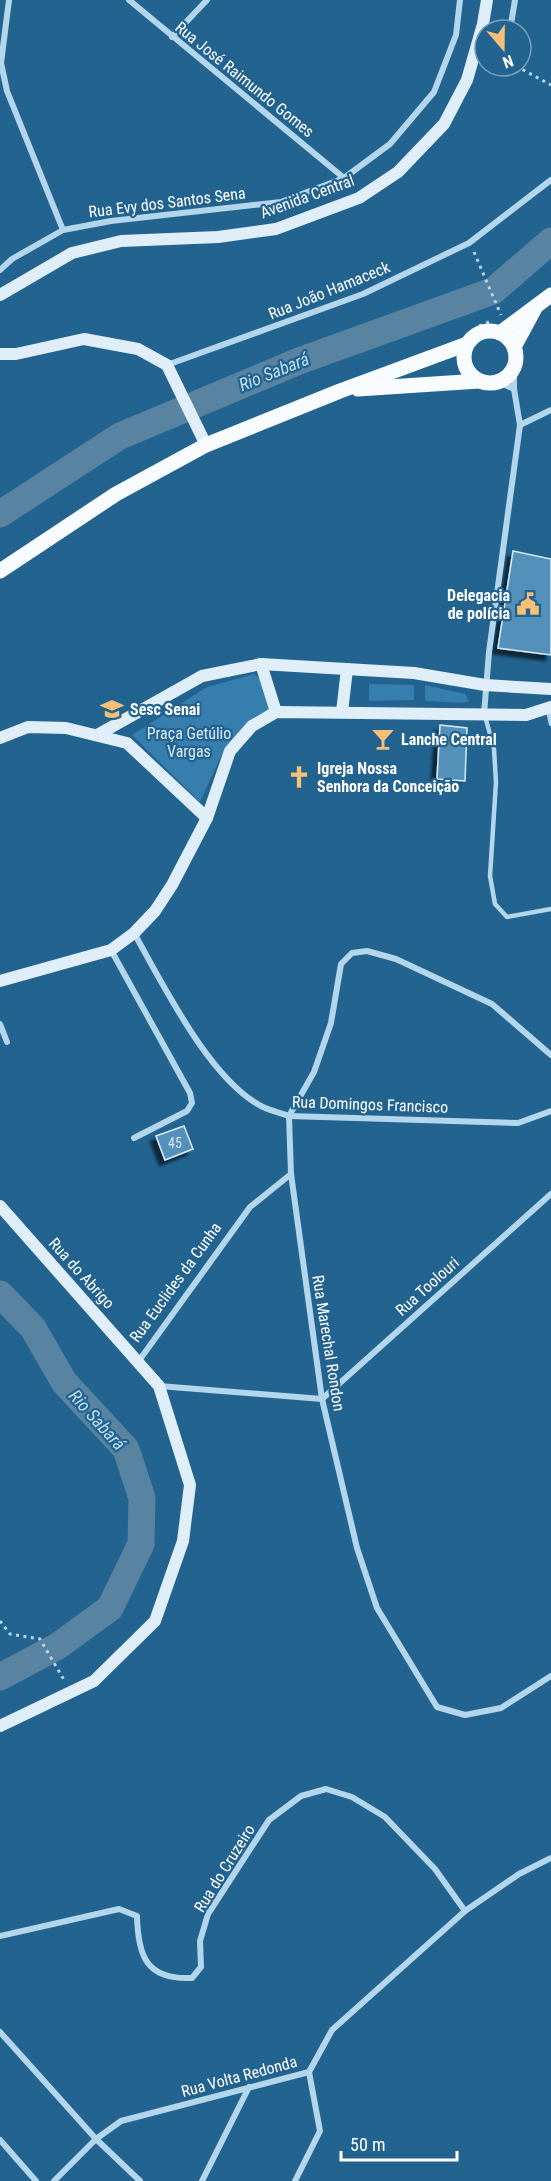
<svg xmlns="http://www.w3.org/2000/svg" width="551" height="2181" font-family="'Roboto Condensed',sans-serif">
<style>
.green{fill:#367ead}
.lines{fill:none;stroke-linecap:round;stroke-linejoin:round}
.river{stroke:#5883a1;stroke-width:27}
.building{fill:#5390ba;stroke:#d9ecf9;stroke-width:1.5;filter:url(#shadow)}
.path{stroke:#b3d6ec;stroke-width:3;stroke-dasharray:3 4.5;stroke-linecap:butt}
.lane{stroke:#b3d6ec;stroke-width:4.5}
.street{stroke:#b3d6ec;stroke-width:6}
.secondary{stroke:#dfeef9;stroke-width:12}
.primary{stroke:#f9fcff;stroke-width:15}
.labels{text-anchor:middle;stroke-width:4.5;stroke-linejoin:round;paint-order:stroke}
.number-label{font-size:14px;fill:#d4e3ee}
.street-label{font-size:16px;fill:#fff;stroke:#226390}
.poi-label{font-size:16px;font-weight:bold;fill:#fff;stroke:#226390;text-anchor:start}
.park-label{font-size:16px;fill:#d9ecf9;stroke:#226390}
.water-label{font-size:18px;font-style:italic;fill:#bfdff3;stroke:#226390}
</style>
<defs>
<filter id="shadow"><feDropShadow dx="-5.5" dy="5.5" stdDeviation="1.5" flood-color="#0009"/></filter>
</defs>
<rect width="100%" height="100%" fill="#226390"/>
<g class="green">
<path d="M254 674 259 678 272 710 223 752 200 802 132 735 207 687Z"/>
<path d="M369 684 414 685V700L369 701Z"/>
<path d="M425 685 465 694 469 701 462 703 425 701Z"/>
</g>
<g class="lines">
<g class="river">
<path d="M0 514 120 436 299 361 493 291 551 241"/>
<path d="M0 1294 33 1328 64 1382 126 1449 142 1498 141 1544 110 1608 58 1646 0 1677"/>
</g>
</g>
<g class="building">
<path d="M513 551 551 559V655L498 648Z"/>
<path d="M440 725 467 728 465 781 437 779Z"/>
<path d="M184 1126 193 1149 165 1160 156 1136Z"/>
</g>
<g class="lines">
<g class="path">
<path d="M516 66 551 85"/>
<path d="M474 252 501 315"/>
<path d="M481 333 479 326 491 321"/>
<path d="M0 1621 10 1634 40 1639 64 1680"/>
</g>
<g class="lane">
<path d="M548 710 551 724"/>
<path d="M485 716 494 749 496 782 490 876 495 904 507 917 551 909"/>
</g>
<g class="street">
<path d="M9 0 1 63 7 91 63 230"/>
<path d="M129 0 344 178"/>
<path d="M510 30 515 0"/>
<path d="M172 37 207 0"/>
<path d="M0 270 12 259 63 230 111 221 281 202 344 178 390 144 434 92 456 35 460 0"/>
<path d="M167 365 363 294 469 243 551 180"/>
<path d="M499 382 514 389"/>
<path d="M520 425 551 410"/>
<path d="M484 714 489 652 520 425 514 389V367"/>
<path d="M134 933C163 984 210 1081 263 1107 271 1111 281 1113 289 1116L518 1123 551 1111"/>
<path d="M111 950 190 1093 192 1103 187 1111 134 1138"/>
<path d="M0 1024 7 1042"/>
<path d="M551 1055 492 1004 396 959 367 951 352 953 341 964 331 1023 314 1072 289 1116 291 1174 322 1399 357 1548 377 1608 437 1707 465 1715 501 1708 551 1676"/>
<path d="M138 1362 250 1207 291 1174"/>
<path d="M159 1386 322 1399 551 1194"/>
<path d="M0 1936 119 1909 137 1916C138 1956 146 1980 192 1978L201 1967 200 1941 208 1914 269 1820 301 1796 326 1789 352 1797 385 1817 435 1869 465 1911"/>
<path d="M0 2032 96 2139 140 2181"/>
<path d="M0 2140 36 2181"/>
<path d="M54 2181 96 2139 121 2121 309 2072 332 2030 465 1911 519 1874 551 1858"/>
<path d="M202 2181 249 2087"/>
<path d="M295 2181 320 2131 309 2072"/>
</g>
<g class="secondary">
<path d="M0 295 72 253 121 241 218 237 276 229 359 198 398 172 444 124 467 80 483 24 487 0"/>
<path d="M0 354H16L84 339 138 349 167 365 206 445"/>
<path d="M261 664 276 712"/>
<path d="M342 712 347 669"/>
<path d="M99 734 202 676 261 664 414 673 485 685 551 689"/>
<path d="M0 738 28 727 66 728 127 743 207 818"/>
<path d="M0 981 111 950 134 933 155 911 172 885 207 818 230 751 252 726 276 712 526 715 551 707"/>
<path d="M0 1206 159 1386 190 1485 183 1541 155 1621 94 1681 0 1726"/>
</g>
<g class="primary">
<circle cx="490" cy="357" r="26"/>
<path d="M500 333 551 295"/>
<path d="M514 347 534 310"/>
<path d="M358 389 479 381"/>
<path d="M0 571 116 494 206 445 340 391 467 344"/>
</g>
</g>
<defs>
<g id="civic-bare" transform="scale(1.8)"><path d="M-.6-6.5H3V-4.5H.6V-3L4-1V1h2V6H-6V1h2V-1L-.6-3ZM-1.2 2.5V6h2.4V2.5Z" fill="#f8bf76" stroke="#226390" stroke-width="2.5" paint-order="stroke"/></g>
<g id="university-bare" transform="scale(1.8)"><path d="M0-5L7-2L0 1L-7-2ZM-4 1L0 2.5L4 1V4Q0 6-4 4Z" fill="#f8bf76" stroke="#226390" stroke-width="2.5" paint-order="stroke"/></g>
<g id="bar-bare" transform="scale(1.8)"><path d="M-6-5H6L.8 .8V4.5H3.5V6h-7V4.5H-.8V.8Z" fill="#f8bf76" stroke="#226390" stroke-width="2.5" paint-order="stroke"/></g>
<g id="church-bare" transform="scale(1.8)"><path d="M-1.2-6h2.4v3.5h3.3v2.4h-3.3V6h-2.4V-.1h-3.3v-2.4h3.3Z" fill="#f8bf76" stroke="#226390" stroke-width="2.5" paint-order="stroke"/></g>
</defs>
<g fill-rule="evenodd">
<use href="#civic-bare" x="528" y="604"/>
<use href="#university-bare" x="112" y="709"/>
<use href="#bar-bare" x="383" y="739"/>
<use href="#church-bare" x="299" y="777"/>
</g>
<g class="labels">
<g class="number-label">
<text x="175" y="1148">45</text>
</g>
<g class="street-label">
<text transform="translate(245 79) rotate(39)" y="6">Rua José Raimundo Gomes</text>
<text transform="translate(307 196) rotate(-20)" y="6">Avenida Central</text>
<text transform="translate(167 202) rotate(-7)" y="6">Rua Evy dos Santos Sena</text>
<text transform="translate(329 290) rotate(-22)" y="6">Rua João Hamaceck</text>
<text transform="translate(370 1104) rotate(2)" y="6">Rua Domingos Francisco</text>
<text transform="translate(82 1273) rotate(48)" y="6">Rua do Abrigo</text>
<text transform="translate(175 1282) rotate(-54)" y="6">Rua Euclides da Cunha</text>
<text transform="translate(427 1286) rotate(-42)" y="6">Rua Toolouri</text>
<text transform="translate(329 1343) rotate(81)" y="6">Rua Marechal Rondon</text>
<text transform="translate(224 1868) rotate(-58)" y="6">Rua do Cruzeiro</text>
<text transform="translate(239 2076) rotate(-15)" y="6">Rua Volta Redonda</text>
</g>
<g class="poi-label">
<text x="510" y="601" text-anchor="end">Delegacia<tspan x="510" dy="18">de polícia</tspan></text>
<text x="130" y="715">Sesc Senai</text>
<text x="401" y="745">Lanche Central</text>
<text x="317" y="774">Igreja Nossa<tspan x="317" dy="18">Senhora da Conceição</tspan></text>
</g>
<g class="park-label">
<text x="189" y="739">Praça Getúlio<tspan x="189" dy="18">Vargas</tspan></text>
</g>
<g class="water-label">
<text transform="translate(274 372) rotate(-22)" y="6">Rio Sabará</text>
<text transform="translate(97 1420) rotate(48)" y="6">Rio Sabará</text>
</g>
</g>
<g transform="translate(503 48) rotate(160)"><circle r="28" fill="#226390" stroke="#7aa1bc" stroke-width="1.5"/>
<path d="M0-4.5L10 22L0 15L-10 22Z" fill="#f8bf76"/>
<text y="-9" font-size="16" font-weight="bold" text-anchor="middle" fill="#ffffff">N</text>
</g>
<path d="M341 2151v9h116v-9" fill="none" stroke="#ffffff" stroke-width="3"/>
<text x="350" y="2151" font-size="18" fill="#ffffff" stroke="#226390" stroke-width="4.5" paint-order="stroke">50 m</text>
</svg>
